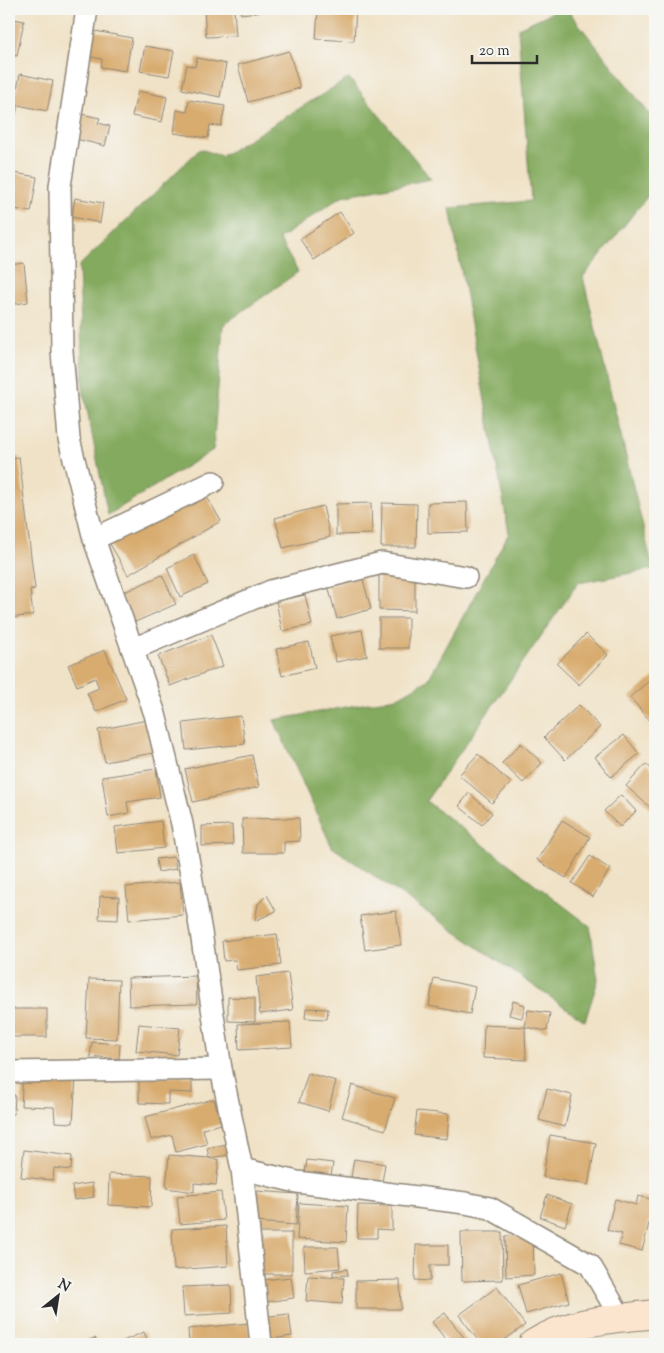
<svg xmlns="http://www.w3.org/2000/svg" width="664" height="1353" font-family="'Sorts Mill Goudy',serif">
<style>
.forest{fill:#84aa5f;stroke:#586a45}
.building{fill:#d8ab6e}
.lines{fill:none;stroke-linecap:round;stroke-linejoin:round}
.minor-casing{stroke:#8e8678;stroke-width:24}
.secondary-casing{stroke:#8e8678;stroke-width:30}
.minor{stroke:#fff;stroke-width:21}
.secondary{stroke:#fbe5cf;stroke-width:28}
</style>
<rect width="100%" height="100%" fill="#f6f6f2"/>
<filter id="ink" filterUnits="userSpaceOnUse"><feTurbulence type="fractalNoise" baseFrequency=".02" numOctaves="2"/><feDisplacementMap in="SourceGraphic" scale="10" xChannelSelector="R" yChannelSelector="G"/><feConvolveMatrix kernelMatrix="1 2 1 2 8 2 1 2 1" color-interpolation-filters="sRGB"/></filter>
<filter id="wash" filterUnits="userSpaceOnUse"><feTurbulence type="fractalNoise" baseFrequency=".0096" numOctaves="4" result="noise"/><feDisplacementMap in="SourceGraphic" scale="20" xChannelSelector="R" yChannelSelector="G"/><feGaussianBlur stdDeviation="1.12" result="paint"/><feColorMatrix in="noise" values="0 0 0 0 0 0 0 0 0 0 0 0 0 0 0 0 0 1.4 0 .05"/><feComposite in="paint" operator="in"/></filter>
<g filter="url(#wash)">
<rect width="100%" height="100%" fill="#f0e2c6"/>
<g class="forest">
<path d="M560 9H567L655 121V187L583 277 653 569 578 583 426 801 590 926 598 980 585 1021 332 847 274 720 396 698 428 680 509 533 450 208 531 201 518 28Z"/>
<path d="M349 78 431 179 342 196 279 239 298 272 223 325 213 450 108 515 83 389 79 266 200 149 222 156Z"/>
</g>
<g id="blocks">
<g class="building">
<path d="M204 9H234L236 36 206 37Z"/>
<path d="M240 9H267V11L241 14Z"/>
<path d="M318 9H356L354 41 316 39Z"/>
<path d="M9 18 24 21 17 56 9 54Z"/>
<path d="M90 30 132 38 126 71 101 67 102 59 85 56Z"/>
<path d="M145 46 174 51 169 76 140 71Z"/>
<path d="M289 51 300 88 248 102 238 65Z"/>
<path d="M197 58 226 64 220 97 182 89 187 65 195 67Z"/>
<path d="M20 74 53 81 47 111 18 105 15 117 9 116V93L16 94Z"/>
<path d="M138 91 167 97 162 122 132 116Z"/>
<path d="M189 100 225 106 221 126 210 125 208 138 174 133 177 110 187 112Z"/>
<path d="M81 114 100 118 98 123 110 126 105 146 76 139Z"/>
<path d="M9 172 37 177 31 212 9 208Z"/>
<path d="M75 198 103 203 100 223 72 217Z"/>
<path d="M340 212 354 233 314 260 300 239Z"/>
<path d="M24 263 28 302 9 305V265Z"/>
<path d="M19 457 35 589 30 590 33 615 9 618V458Z"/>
<path d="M203 490 221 521 128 575 110 544Z"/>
<path d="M467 502 468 532 428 533V503Z"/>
<path d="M371 503 372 534 336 535V504Z"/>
<path d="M382 503 417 504 416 547H381Z"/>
<path d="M323 506 330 537 283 548 275 518Z"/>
<path d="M194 555 208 584 180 597 167 568Z"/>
<path d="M162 575 176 604 133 623 120 594Z"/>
<path d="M379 575 415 576V611L379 610Z"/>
<path d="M362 576 371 609 337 619 328 586Z"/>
<path d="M305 595 312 625 282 631 276 601Z"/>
<rect x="379" y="618" width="29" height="30"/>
<path d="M362 630 367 656 336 662 330 636Z"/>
<path d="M586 634 608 655 579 685 557 664Z"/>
<path d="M211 635 223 666 170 686 158 656Z"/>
<path d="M309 642 315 668 282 676 276 649Z"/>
<path d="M105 650 126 699 96 712 87 693 99 688 95 678 77 686 68 665Z"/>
<path d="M655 676V727L630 697Z"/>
<path d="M579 705 600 727 565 760 544 737Z"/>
<path d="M241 716 245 744 186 750 183 723Z"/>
<path d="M152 719 158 752 105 762 98 730Z"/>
<path d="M624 735 639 754 611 777 595 757Z"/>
<path d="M521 743 542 763 523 783 502 763Z"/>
<path d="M478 754 511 783 492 803 459 775Z"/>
<path d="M252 755 259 787 193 802 185 769Z"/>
<path d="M646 764 655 772V806L652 809 626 786Z"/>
<path d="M156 769 160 797 127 802 129 813 108 817 102 777Z"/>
<path d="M469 793 492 813 482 825 459 806Z"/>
<path d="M621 795 636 811 620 827 604 811Z"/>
<path d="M299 818 300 841 284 842V853H243L242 819Z"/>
<path d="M562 820 590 837 566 878 537 860Z"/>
<path d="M161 821 164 848 118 853 115 827Z"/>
<path d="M232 825 233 845 202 846V826Z"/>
<path d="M590 856 610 869 593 897 572 883Z"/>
<path d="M174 857 176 869 158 872 156 859Z"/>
<path d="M180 882 183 915 129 920 126 887Z"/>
<path d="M267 895 276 911 255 921 258 904Z"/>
<path d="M100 896 119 897 118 920 99 919Z"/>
<path d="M396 911 401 945 365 950 360 916Z"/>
<path d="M277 934 281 965 237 970 235 960 224 961 222 941Z"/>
<path d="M288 973 293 1010 260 1014 256 977Z"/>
<path d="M196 976 197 1004 129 1006 128 978Z"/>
<path d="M434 978 475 987 470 1014 429 1006Z"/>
<path d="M89 979 119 980 117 1039 86 1038Z"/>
<path d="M228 997 255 998V1022L228 1021Z"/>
<path d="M513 1001 525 1005 522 1018 509 1015Z"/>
<path d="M306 1008 328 1009 327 1019 305 1018Z"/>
<rect x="9" y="1009" width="38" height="28"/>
<path d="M528 1010 550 1013 547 1031 525 1027 526 1060 483 1058 484 1025 525 1027Z"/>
<path d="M290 1022 292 1047 239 1050 238 1024Z"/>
<path d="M139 1024 180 1028 177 1055 136 1051Z"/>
<path d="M92 1042 120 1044 119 1059 90 1056Z"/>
<path d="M23 1072 76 1076 73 1123 55 1122 54 1107 21 1106Z"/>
<path d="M308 1073 336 1081 328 1111 299 1102Z"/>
<path d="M192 1076V1093L168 1092V1104L139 1103V1078Z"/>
<path d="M352 1085 395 1098 385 1130 342 1117Z"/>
<path d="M547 1089 572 1095 565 1127 539 1120Z"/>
<path d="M9 1094 15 1095 14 1114H9Z"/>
<path d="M214 1099 221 1124 203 1129 207 1144 176 1152 172 1135 151 1140 145 1117Z"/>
<path d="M417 1111 449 1114 447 1139 414 1135Z"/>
<path d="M550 1135 596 1143 588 1185 543 1177Z"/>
<path d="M227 1144 229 1155 209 1158 219 1160 216 1185 194 1183V1192L166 1188 169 1155 209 1158 207 1148Z"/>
<path d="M24 1150 72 1156 71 1170 54 1168 53 1180 21 1177Z"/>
<path d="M354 1159 385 1164 382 1182 351 1177Z"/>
<path d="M307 1160 333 1163 331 1176 305 1173Z"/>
<path d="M109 1174 152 1176 151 1207 108 1205Z"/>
<path d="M92 1183 94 1197 74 1200 72 1186Z"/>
<path d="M256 1191 298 1194 296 1225 254 1222Z"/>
<path d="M221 1192 224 1220 180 1224 177 1196Z"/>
<path d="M547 1195 572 1204 565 1226 540 1217Z"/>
<path d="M638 1196 655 1200 642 1251 619 1245 622 1234 607 1230 615 1199 636 1205Z"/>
<path d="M299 1203 348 1206 346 1242 297 1239Z"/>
<path d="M358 1205 392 1206V1230L377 1229V1238H357Z"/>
<path d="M226 1226 228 1266 174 1270 172 1229Z"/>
<path d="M461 1232H502L503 1280 462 1281Z"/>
<rect x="259" y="1233" width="33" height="41"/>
<path d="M533 1235 534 1275 506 1277 505 1236Z"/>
<path d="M416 1245H448V1265H430V1281L415 1280Z"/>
<path d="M304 1247H338L340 1268 305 1271Z"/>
<path d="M347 1269 348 1275 333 1276V1271Z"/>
<path d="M561 1273 569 1302 526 1314 518 1285Z"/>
<path d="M308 1276 344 1278 342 1304 306 1301Z"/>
<path d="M291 1277 294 1298 266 1302 263 1280Z"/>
<path d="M400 1280 401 1309H356V1281Z"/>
<path d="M231 1285 232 1313 184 1316 182 1287Z"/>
<path d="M497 1287 525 1325 499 1344H481L459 1315Z"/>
<path d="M445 1313 469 1344H449L432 1322Z"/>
<path d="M289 1314 292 1336 264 1340 261 1317Z"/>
<path d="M249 1323 251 1344H189L188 1329Z"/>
<path d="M144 1332 149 1344H116Z"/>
<path d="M95 1338 98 1344H83L82 1342Z"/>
</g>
</g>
</g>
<g filter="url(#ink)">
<use href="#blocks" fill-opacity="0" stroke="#8e8678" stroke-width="1"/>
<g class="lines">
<g class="minor-casing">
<g id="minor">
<path d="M87 9 60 186 62 351 69 439 94 539 155 714 182 824 201 932 221 1069 242 1169 261 1344"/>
<path d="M94 539 213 482"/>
<path d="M133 649 271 591 382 563 466 577"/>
<path d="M9 1072 221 1069"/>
<path d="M242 1169 297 1182 465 1203 490 1208 590 1265 621 1318"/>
</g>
</g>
<g class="secondary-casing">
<path id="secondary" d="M533 1344C569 1320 613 1319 655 1314"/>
</g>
<use href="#minor" class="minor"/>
<use href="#secondary" class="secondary"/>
</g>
</g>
<rect width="664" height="1353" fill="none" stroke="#f6f6f2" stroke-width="30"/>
<g transform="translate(58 1296) rotate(30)" stroke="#f6f6f2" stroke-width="4" paint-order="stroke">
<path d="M0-4L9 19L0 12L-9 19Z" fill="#2b2b2b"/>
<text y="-8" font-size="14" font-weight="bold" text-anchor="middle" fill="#2b2b2b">N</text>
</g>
<path d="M472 55v8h65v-8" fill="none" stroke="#2b2b2b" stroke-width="2.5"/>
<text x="479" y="55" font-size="15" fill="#2b2b2b" stroke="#f6f6f2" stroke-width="4" paint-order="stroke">20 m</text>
</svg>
